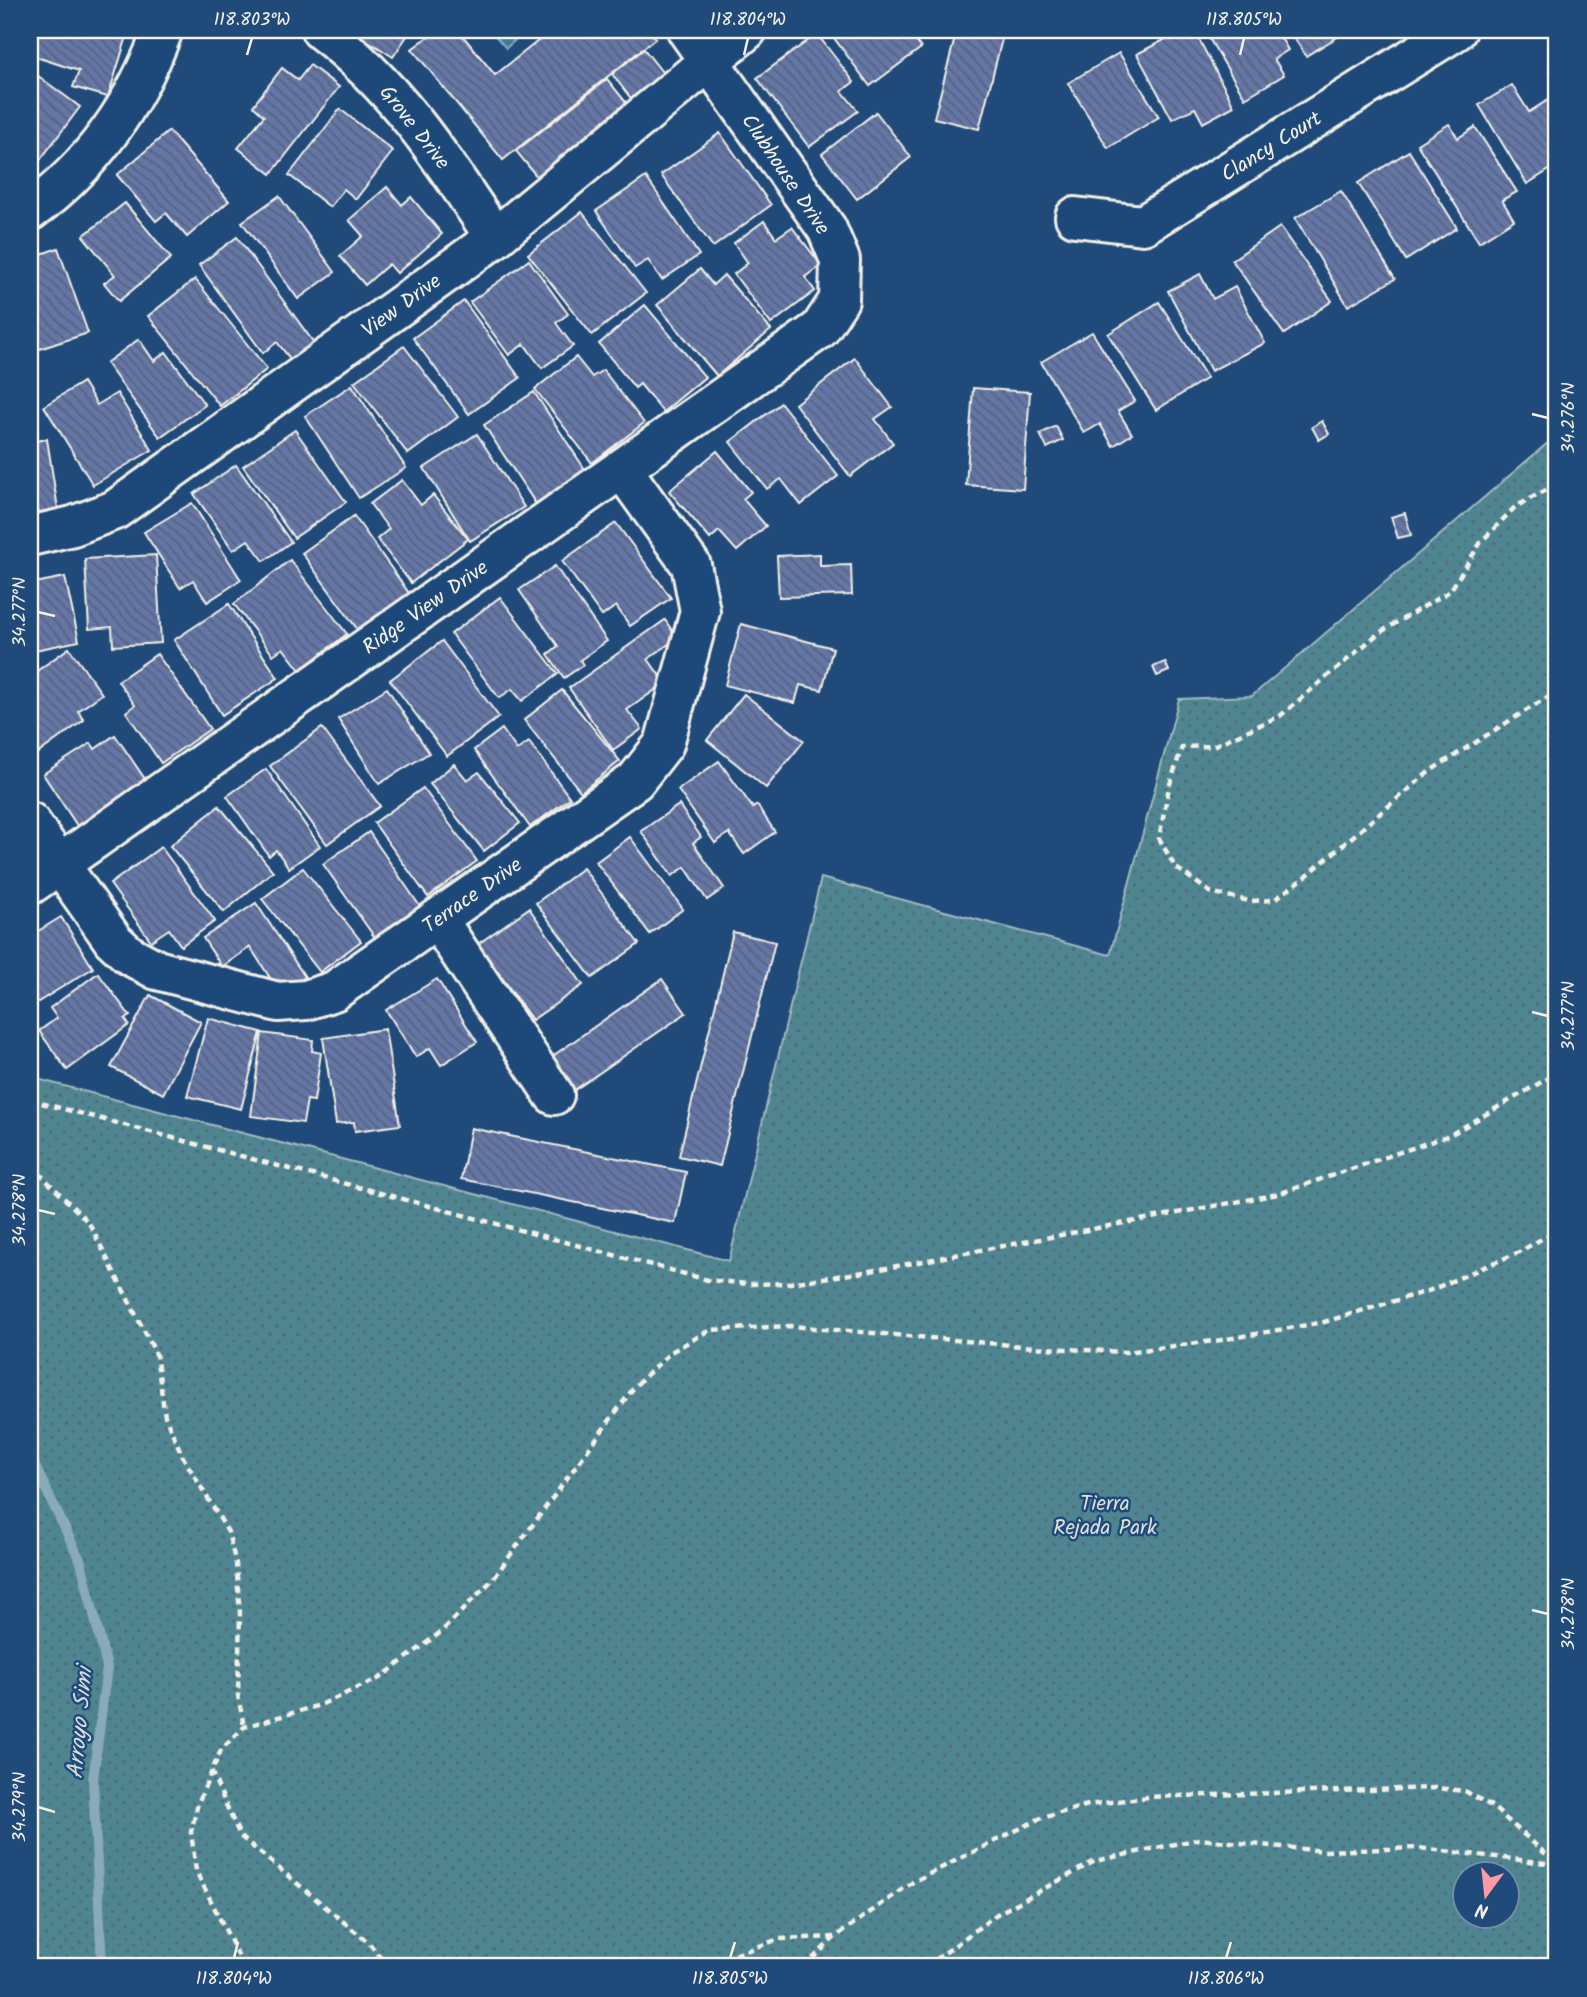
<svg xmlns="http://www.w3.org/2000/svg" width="1587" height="1997" font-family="Kalam,sans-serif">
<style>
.park{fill:url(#park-dots);stroke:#a2babc;stroke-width:2;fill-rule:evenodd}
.water{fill:url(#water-ripples);stroke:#89aaba;stroke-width:2}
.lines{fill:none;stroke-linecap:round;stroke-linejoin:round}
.stream{stroke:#89aaba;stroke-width:10}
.building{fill:url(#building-back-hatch);stroke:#f4f1e8;stroke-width:2}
.minor-casing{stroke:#f4f1e8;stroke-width:44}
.path{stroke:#f4f1e8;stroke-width:4.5;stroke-dasharray:7 5;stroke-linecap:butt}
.minor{stroke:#1f4a7a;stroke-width:38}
.ticks{fill:none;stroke:#f4f1e8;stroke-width:2.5}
.labels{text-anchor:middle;stroke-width:5;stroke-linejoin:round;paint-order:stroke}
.street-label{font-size:21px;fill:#f4f1e8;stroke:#1f4a7a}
.park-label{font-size:21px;fill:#dbe1db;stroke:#1f4a7a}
.water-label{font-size:23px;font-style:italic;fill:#d9dfdd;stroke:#1f4a7a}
.neatline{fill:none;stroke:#f4f1e8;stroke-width:2.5}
.ticks-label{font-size:18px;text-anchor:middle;fill:#f4f1e8}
</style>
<defs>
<pattern id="park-dots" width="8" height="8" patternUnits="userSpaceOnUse" patternTransform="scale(1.75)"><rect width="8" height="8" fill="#508491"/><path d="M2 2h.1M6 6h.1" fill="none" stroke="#4d6c73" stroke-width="1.8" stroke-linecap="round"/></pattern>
<pattern id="water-ripples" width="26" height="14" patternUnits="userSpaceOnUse" patternTransform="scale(1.75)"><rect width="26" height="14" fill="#427a9c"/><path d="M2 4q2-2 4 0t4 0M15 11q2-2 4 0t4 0" fill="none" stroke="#466171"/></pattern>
<pattern id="building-back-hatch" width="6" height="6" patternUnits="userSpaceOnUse" patternTransform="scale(1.75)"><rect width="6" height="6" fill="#6476a6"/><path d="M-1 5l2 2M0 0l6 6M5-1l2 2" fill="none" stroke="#58617b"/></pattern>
</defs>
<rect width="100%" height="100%" fill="#1f4a7a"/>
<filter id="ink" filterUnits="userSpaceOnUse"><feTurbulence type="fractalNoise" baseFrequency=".0143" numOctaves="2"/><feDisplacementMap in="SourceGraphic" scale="14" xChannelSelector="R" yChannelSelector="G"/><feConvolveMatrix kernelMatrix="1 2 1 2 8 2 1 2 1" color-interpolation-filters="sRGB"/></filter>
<g filter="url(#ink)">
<path class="park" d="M1557 435V1967H30V1077L729 1261 821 878 1110 955 1179 699 1252 696ZM1464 1874H1506V1916H1464Z"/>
<path class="water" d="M490 30H527L506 48Z"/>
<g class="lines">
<path class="stream" d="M30 1456 81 1562 107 1667 93 1780 102 1967"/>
</g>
<g class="building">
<path d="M35 30H129L108 97 73 87 79 71 30 55Z"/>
<path d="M351 30H411L393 57Z"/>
<path d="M437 30H458L495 75 552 30H649L656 38 503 160 412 49Z"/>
<path d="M828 30H907L921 48 870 86Z"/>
<path d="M957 30 1002 39 979 129 934 118Z"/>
<path d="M1183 30H1194L1234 106 1203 123 1195 108 1172 119 1137 54Z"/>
<path d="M1204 30H1276L1288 50 1274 59 1284 75 1245 98Z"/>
<path d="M1289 30H1349L1306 56Z"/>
<path d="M817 34 854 82 842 91 858 111 809 147 757 78Z"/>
<path d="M644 49 669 81 637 106 612 74Z"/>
<path d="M1119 53 1159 117 1108 148 1068 83Z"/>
<path d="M310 65 339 87 271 174 238 148 264 116 253 106 282 68 298 80Z"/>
<path d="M1557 66V86L1549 71Z"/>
<path d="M30 70 80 107 37 164 30 159Z"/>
<path d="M607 79 633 111 542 183 516 151Z"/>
<path d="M1512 85 1529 112 1548 100 1557 116V165L1527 184 1479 105Z"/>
<path d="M340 109 393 151 356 199 344 189 330 207 289 175Z"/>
<path d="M876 112 911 157 857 199 822 154Z"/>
<path d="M1449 124 1458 138 1475 127 1517 192 1502 200 1514 220 1479 242 1417 144Z"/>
<path d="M169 131 229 201 187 237 166 213 156 221 117 175Z"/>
<path d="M720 133 771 205 713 247 661 175Z"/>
<path d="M1409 151 1457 228 1406 260 1358 183Z"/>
<path d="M646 177 699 255 662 280 648 260 635 268 596 211Z"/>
<path d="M387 187 402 205 411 197 442 234 397 273 389 264 365 285 340 256 363 236 349 220Z"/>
<path d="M1341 191 1395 279 1348 306 1295 218Z"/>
<path d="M279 196 335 272 298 299 242 222Z"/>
<path d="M125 203 171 258 119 301 104 283 115 275 83 236Z"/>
<path d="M582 212 646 293 592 335 528 254Z"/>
<path d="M764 221 776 238 792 227 821 265 805 277 815 291 771 324 734 274 748 263 734 243Z"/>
<path d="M1280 227 1332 301 1284 334 1232 260Z"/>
<path d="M237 237 314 343 291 360 277 342 263 353 199 265Z"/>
<path d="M58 248 88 333 30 352V258Z"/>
<path d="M529 260 568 314 556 323 573 346 542 368 524 344 509 355 470 302Z"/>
<path d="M700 269 713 285 724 275 771 330 717 376 657 305Z"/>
<path d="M1200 274 1213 299 1235 287 1265 343 1211 371 1168 291Z"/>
<path d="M195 279 267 369 220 406 148 316Z"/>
<path d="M464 301 520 378 469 414 413 338Z"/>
<path d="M1159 302 1207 378 1156 410 1108 334Z"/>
<path d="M645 305 705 377 663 412 640 384 635 388 599 344Z"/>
<path d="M1092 332 1135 401 1118 411 1132 434 1113 446 1100 424 1084 433 1041 362Z"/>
<path d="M139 339 154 361 166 352 205 405 160 437 106 363Z"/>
<path d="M404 346 458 417 408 454 354 382Z"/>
<path d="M576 357 592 377 603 370 644 423 592 463 535 389Z"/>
<path d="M855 358 892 407 875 419 893 443 850 476 795 404Z"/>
<path d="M83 382 97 405 117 393 152 450 93 485 44 406Z"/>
<path d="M352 385 406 468 359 498 305 416Z"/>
<path d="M973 388 1030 392 1023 489 966 485Z"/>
<path d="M534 392 586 471 536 504 484 425Z"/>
<path d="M781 403 838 476 801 505 781 479 767 489 730 442Z"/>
<path d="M1322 421 1329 434 1319 440 1312 427Z"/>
<path d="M1056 426 1063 440 1047 448 1040 434Z"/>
<path d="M295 430 346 502 294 538 243 466Z"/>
<path d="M477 434 524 507 470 541 424 468Z"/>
<path d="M47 439 58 509 30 514V442Z"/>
<path d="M717 451 751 492 743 499 766 526 737 551 719 531 710 539 669 491Z"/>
<path d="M236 465 291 542 264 561 248 540 233 550 194 494Z"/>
<path d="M402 480 421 505 433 495 468 539 411 583 377 539 389 529 370 504Z"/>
<path d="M192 503 241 580 207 602 193 580 180 588 144 532Z"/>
<path d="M1405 513 1411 535 1398 538 1391 517Z"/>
<path d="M354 516 409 593 358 630 302 553Z"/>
<path d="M616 523 671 598 630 626 616 606 602 616 562 561Z"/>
<path d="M820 554V566L851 565 852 595 779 597 777 556Z"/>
<path d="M156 555 161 643 113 646 112 627 89 629 85 559Z"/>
<path d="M290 560 347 634 300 670 283 648 273 655 234 604Z"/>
<path d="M555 566 607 641 580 660 583 665 564 678 548 654 558 646 519 590Z"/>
<path d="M65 577 79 641 30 651V584Z"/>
<path d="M500 597 558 674 522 701 512 689 499 698 451 634Z"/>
<path d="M229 604 278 678 222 715 174 640Z"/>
<path d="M665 620 677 638 648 659 665 683 627 710 642 729 613 750 569 688Z"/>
<path d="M741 624 833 648 822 690 800 685 795 703 725 685Z"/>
<path d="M442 641 499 717 447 756 390 680Z"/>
<path d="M69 648 102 694 78 711 84 720 30 759V676Z"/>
<path d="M157 654 210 729 161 763 126 712 135 705 118 681Z"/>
<path d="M1165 662 1169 671 1157 676 1153 667Z"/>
<path d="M387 688 429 753 379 784 338 719Z"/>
<path d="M562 690 620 761 581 792 524 720Z"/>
<path d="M744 694 804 741 766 788 707 740Z"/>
<path d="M322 728 380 806 327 844 270 766Z"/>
<path d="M502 729 517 750 529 742 570 798 530 827 474 750Z"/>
<path d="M115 735 147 782 78 827 43 774 91 743 95 749Z"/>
<path d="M719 761 753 808 757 805 775 832 744 854 729 833 715 843 678 790Z"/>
<path d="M454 764 467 780 479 772 520 823 484 851 430 784Z"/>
<path d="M266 769 320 846 289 868 276 850 269 856 227 796Z"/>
<path d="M423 788 477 861 428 897 374 823Z"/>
<path d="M679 805 701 837 693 843 724 888 707 900 685 867 672 876 641 831Z"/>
<path d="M219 806 273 871 224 912 170 846Z"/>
<path d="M369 832 421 908 376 939 323 864Z"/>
<path d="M630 837 683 909 650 934 596 862Z"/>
<path d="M161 847 215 921 181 946 169 929 151 941 110 884Z"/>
<path d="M303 868 361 941 320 972 262 899Z"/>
<path d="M583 868 639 944 592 978 536 903Z"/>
<path d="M256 903 305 977 280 993 250 947 222 967 203 938Z"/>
<path d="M529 908 583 985 532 1020 478 944Z"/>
<path d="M61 917 93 968 30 1007V936Z"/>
<path d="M733 932 775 942 720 1166 679 1156Z"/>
<path d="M98 973 130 1016 125 1019 129 1025 67 1070 39 1031 57 1018 50 1008Z"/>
<path d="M437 979 477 1042 441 1065 430 1048 416 1057 386 1010Z"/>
<path d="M662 979 686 1013 573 1091 550 1058Z"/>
<path d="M150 995 201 1022 163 1094 111 1067Z"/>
<path d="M208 1018 261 1032 241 1109 187 1096Z"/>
<path d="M385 1029 400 1125 355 1131 354 1122 336 1124 323 1038Z"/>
<path d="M262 1033 313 1040 312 1051 321 1053 314 1101 307 1100 303 1123 251 1116Z"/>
<path d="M471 1128 686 1172 675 1223 461 1179Z"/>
</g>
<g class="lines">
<g class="minor-casing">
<g id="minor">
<path d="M321 30C396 86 444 161 495 238"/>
<path d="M30 211C93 166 136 102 163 30"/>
<path d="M1075 217 1143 225 1457 30"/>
<path d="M30 536 73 526 115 510 495 238 747 30"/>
<path d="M30 822 113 940 129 955 157 970 278 1002 306 1000 334 991 635 781 664 744 700 611 691 565 622 469"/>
<path d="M30 885 820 329 839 300 840 260 827 229 687 30"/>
<path d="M438 920 554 1095"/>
</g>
</g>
<g class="path">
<path d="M1557 484 1515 507 1481 542 1450 591 1379 633 1280 716 1213 746 1182 747 1169 787 1159 838 1175 867 1210 892 1249 901 1274 900 1305 877 1430 771 1557 691"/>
<path d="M30 1100 708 1280 749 1284 790 1283 865 1272 1278 1194 1450 1135 1557 1073"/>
<path d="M30 1164 89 1223 156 1354 165 1416 183 1457 228 1532 236 1564 240 1613 238 1695 244 1727"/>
<path d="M211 1771 240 1836 369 1943 388 1967"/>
<path d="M244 1967 196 1871 191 1832 198 1803 221 1750 244 1727 320 1705 380 1678 441 1632 492 1580 635 1386 671 1352 710 1330 791 1326 1046 1348 1126 1352 1221 1340 1324 1322 1431 1290 1519 1252 1557 1230"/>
<path d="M701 1967 779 1939 834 1937"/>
<path d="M804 1967 835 1937 913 1882 1039 1819 1088 1805 1148 1797 1435 1788 1465 1791 1493 1807 1557 1864"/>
<path d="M926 1967 997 1914 1095 1861 1199 1839 1324 1851 1419 1848 1555 1864"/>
</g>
<use href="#minor" class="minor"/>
</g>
</g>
<path class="ticks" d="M247 55 252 38M744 55 748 38M1240 55 1244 38M1532 414 1548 418M38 612 55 616M1532 1012 1548 1016M38 1210 55 1214M1532 1610 1548 1614M38 1807 55 1812M234 1958 238 1942M730 1958 735 1942M1226 1958 1231 1942"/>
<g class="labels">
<g class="street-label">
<text transform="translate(415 127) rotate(52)" y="7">Grove Drive</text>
<text transform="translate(1271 146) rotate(-32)" y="7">Clancy Court</text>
<text transform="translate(786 174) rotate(56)" y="7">Clubhouse Drive</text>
<text transform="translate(401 305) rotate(-36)" y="7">View Drive</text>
<text transform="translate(425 607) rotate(-35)" y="7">Ridge View Drive</text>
<text transform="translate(472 895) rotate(-35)" y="7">Terrace Drive</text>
</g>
<g class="park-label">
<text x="1105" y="1510">Tierra<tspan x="1105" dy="24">Rejada Park</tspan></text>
</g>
<g class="water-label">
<text transform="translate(79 1723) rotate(-85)" y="8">Arroyo Simi</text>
</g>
</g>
<rect width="1587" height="1997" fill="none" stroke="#1f4a7a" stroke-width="77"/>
<g transform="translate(1486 1895) rotate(195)"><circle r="33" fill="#1f4a7a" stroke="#748da6" stroke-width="2"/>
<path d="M0-5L12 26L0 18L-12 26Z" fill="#ff9aa2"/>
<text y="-10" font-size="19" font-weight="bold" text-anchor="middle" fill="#f4f1e8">N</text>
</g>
<rect x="38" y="38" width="1510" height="1920" class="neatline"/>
<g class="ticks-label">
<text x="252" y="25">118.803°W</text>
<text x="748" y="25">118.804°W</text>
<text x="1244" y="25">118.805°W</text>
<text transform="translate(1568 418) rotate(-90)" y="6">34.276°N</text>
<text transform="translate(19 612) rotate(-90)" y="6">34.277°N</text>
<text transform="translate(1568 1016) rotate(-90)" y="6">34.277°N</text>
<text transform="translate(19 1210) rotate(-90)" y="6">34.278°N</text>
<text transform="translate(1568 1614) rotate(-90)" y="6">34.278°N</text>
<text transform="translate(19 1807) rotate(-90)" y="6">34.279°N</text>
<text x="234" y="1984">118.804°W</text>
<text x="730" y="1984">118.805°W</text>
<text x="1226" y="1984">118.806°W</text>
</g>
</svg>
